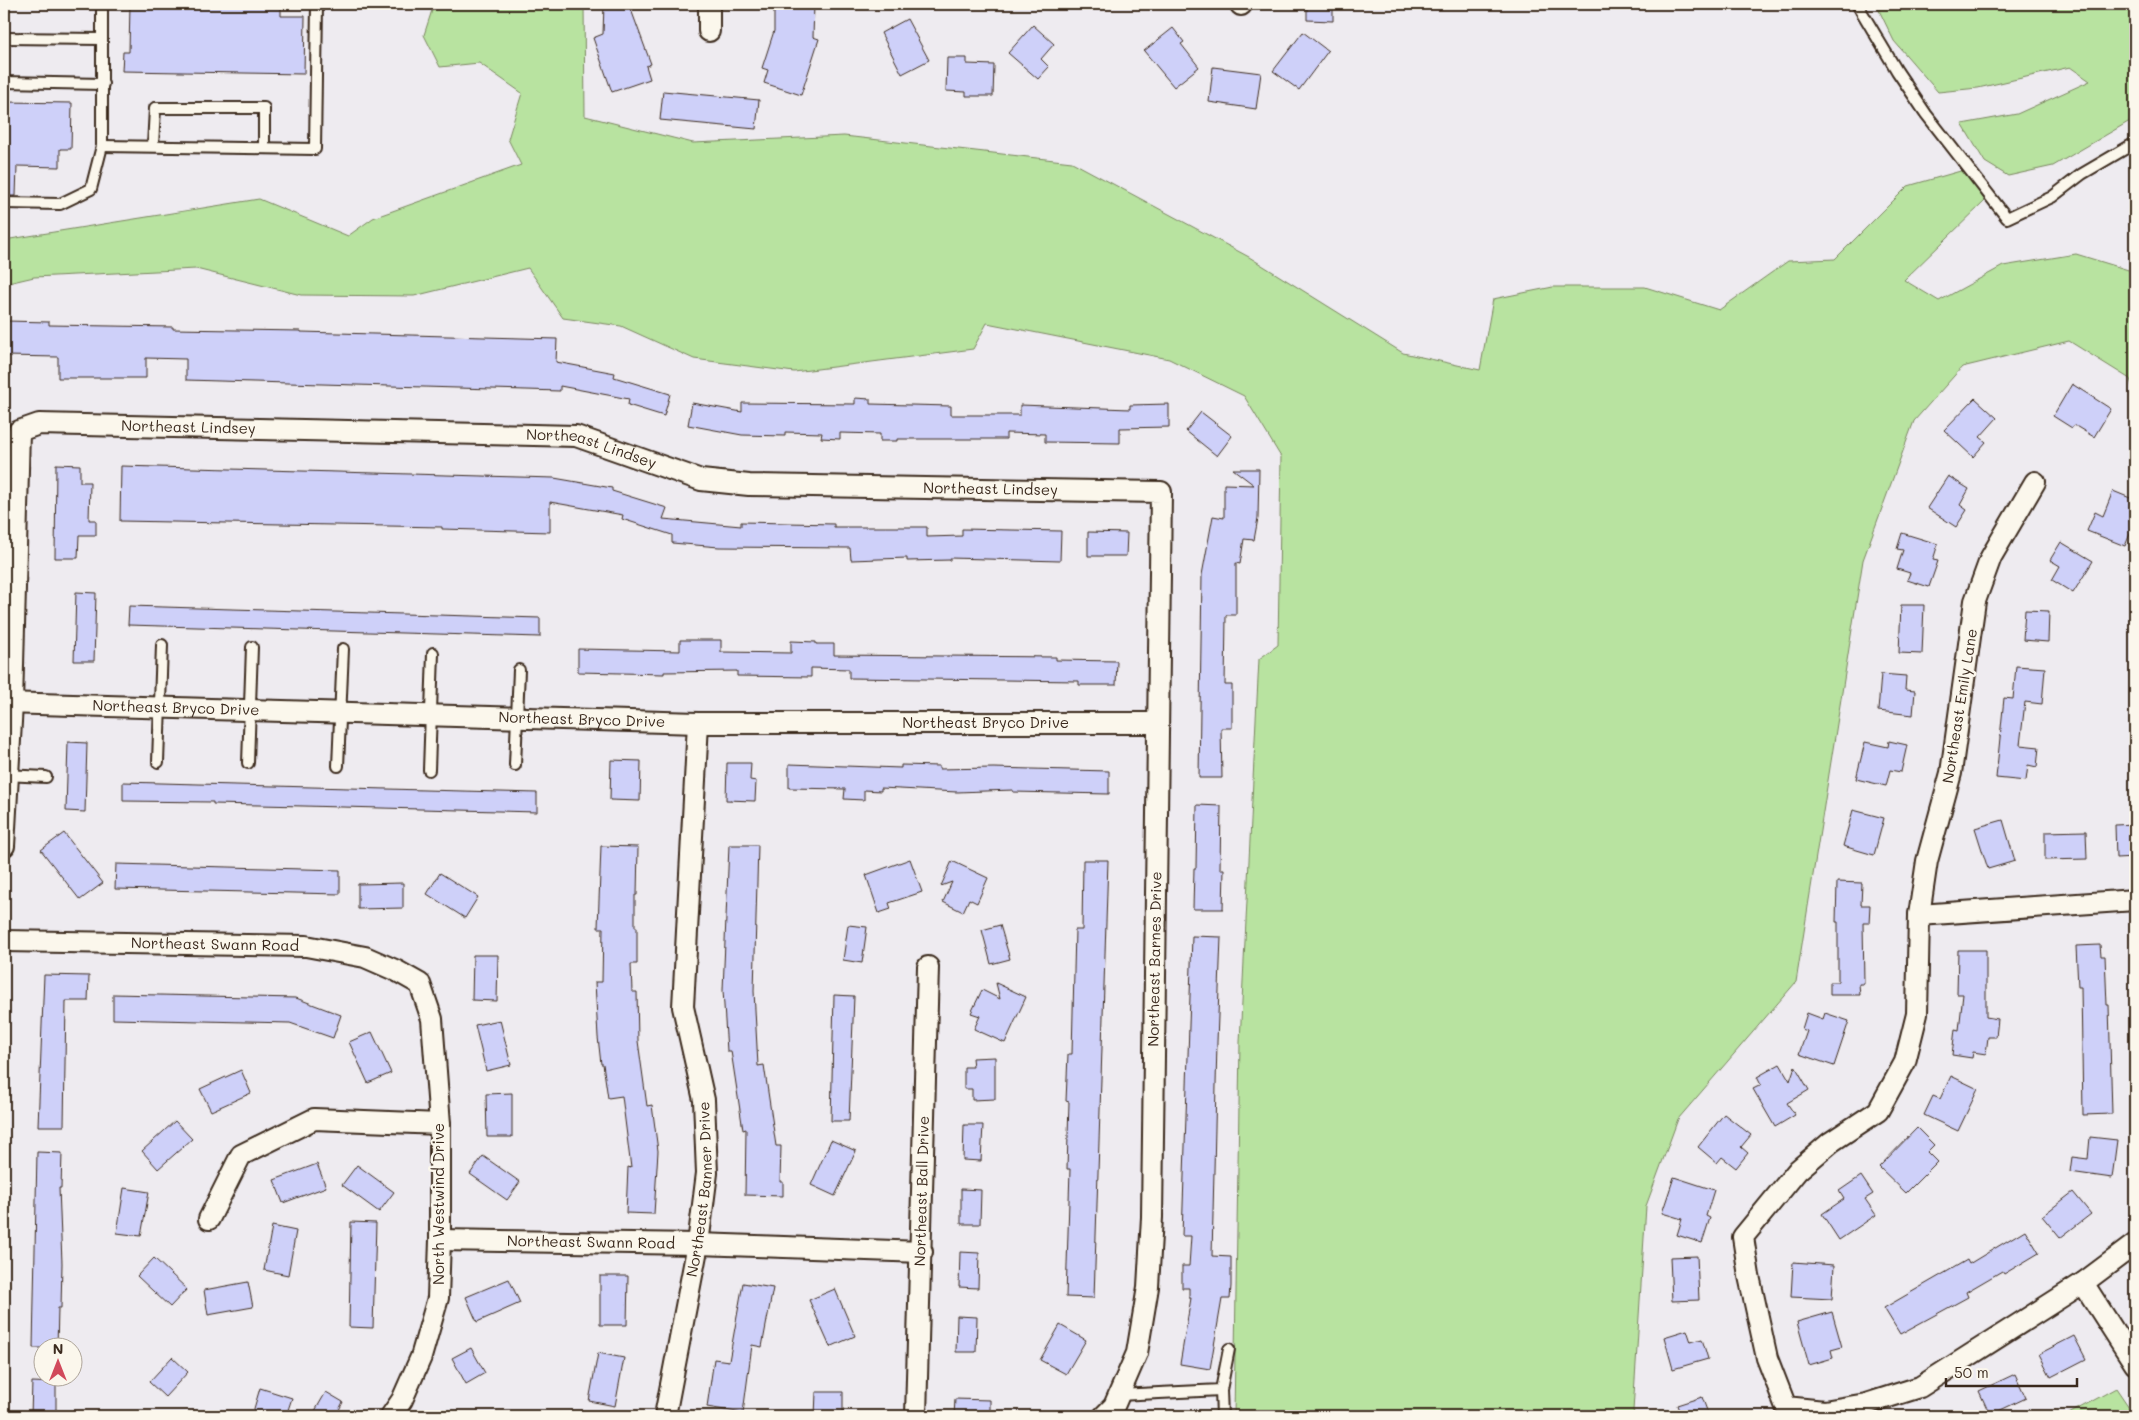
<svg xmlns="http://www.w3.org/2000/svg" width="2139" height="1420" font-family="Mali,sans-serif">
<style>
.green{fill:#b8e3a0;stroke:#7a865f}
.building{fill:#ced0f9;stroke:#3b2a1e}
.lines{fill:none;stroke-linecap:round;stroke-linejoin:round}
.service-casing{stroke:#3b2a1e;stroke-width:14}
.minor-casing{stroke:#3b2a1e;stroke-width:24}
.service{stroke:#fbf7ec;stroke-width:10}
.minor{stroke:#fbf7ec;stroke-width:20}
.labels{text-anchor:middle;stroke-width:5;stroke-linejoin:round;paint-order:stroke}
.street-label{font-size:15px;fill:#3b2a1e;stroke:#fbf7ec}
</style>
<rect width="100%" height="100%" fill="#eeebf0"/>
<filter id="ink" filterUnits="userSpaceOnUse"><feTurbulence type="fractalNoise" baseFrequency=".02" numOctaves="2"/><feDisplacementMap in="SourceGraphic" scale="10" xChannelSelector="R" yChannelSelector="G"/><feConvolveMatrix kernelMatrix="1 2 1 2 8 2 1 2 1" color-interpolation-filters="sRGB"/></filter>
<g filter="url(#ink)">
<g class="green">
<path d="M434 4H584L585 116 693 143 844 136 1072 162 1249 257 1403 353 1480 370 1493 299 1553 287H1645L1719 310 1788 261 1835 259 1908 186 1964 170 1985 201 1904 280 1939 301 2003 266 2076 254 2135 272V396L2130 379 2069 341 1962 367 1914 421 1863 560 1796 982 1678 1119 1646 1206 1633 1411 1637 1416H1234L1240 1042 1259 659 1278 645 1281 457 1244 396 1169 359 987 323 973 349 794 372 694 359 621 326 563 318 528 268 414 296 301 295 196 269 34 277 4 284V240L259 199 348 236 373 218 521 165 508 139 522 93 479 63 440 67 424 35Z"/>
<path d="M1876 4H2135V118L2053 166 2008 176 1985 162 1962 124 2017 114 2090 81 2070 67 1978 88 1938 92 1894 41Z"/>
<path d="M2116 1388 2135 1416H2065Z"/>
</g>
<g class="building">
<path d="M130 4H281V16H305L304 74 122 71 123 52H129Z"/>
<path d="M604 4H629L651 64 646 66 650 79 612 92 593 38 603 34Z"/>
<path d="M774 4H814L813 37 819 39 801 95 764 83 768 70 762 68 774 31Z"/>
<path d="M1307 4H1333V21L1307 20Z"/>
<path d="M907 19 929 60 902 74 881 33Z"/>
<path d="M1033 25 1054 44 1041 59 1049 67 1038 79 1008 53Z"/>
<path d="M1173 28 1184 42 1181 44 1199 67 1174 87 1144 51Z"/>
<path d="M1303 32 1328 51 1299 90 1273 71Z"/>
<path d="M947 58H967V64L994 65 993 96H966V92L946 91Z"/>
<path d="M1213 67 1261 73 1256 109 1209 102Z"/>
<path d="M663 91 759 100 756 129 660 120Z"/>
<path d="M4 102 72 103 71 149H60V167L17 166 16 196H4Z"/>
<path d="M6 321 49 322V325L173 327V329L301 331V332L557 339 556 362 615 373 614 377 670 394 664 416 628 405 629 399 560 386V391L186 380V359L146 358V378H58V357L5 356Z"/>
<path d="M2072 384 2111 409 2094 437 2074 425 2072 428 2053 416Z"/>
<path d="M855 398 870 399V404L951 406V415H1020V405L1130 409V405L1169 404V427L1120 428V443L1045 442V434L1006 433V439H897V441H880V434L840 433V439L821 438 822 433 785 432V436L742 435 688 425 692 403 742 412V403L855 404Z"/>
<path d="M1975 398 1997 418 1980 437 1986 442 1973 457 1944 430Z"/>
<path d="M1201 412 1232 436 1217 456 1186 431Z"/>
<path d="M56 464 80 465V482H90L89 520H96V535H79L78 558H55Z"/>
<path d="M121 466 554 478 612 488V491L667 508 663 519 741 526V522L834 524V527H927V537L962 536V529L1061 531 1060 561 950 558V560L907 561V558L851 560 850 548 719 547 672 543V535L622 519 623 515 550 502V532L442 529V527L120 521Z"/>
<path d="M1233 469H1259L1258 518 1254 540 1244 539 1240 564 1236 563V615H1226L1225 685H1232V728H1221L1222 778H1199L1202 575 1213 516 1224 518V484L1254 485Z"/>
<path d="M1948 476 1969 489 1960 505 1967 510 1956 527 1927 508Z"/>
<path d="M2113 491 2135 500V522L2125 546 2087 531 2095 512 2103 516Z"/>
<path d="M1088 532 1127 533 1126 556H1088Z"/>
<path d="M1902 533 1938 544 1933 560 1938 561 1929 587 1907 580 1910 573 1897 569 1903 550 1897 549Z"/>
<path d="M2061 542 2093 561 2073 593 2052 580 2060 566 2050 560Z"/>
<path d="M76 592 96 593 94 661H74Z"/>
<path d="M1901 605H1924L1922 654 1899 653Z"/>
<path d="M129 606 540 618V637L128 625Z"/>
<path d="M2025 610 2049 611 2048 642 2023 640Z"/>
<path d="M680 640H721V652L791 653V641L816 642V644H834V655L1056 657V660L1117 661 1116 685H1079V681L849 678V669L811 668V677L737 676V671L664 672V674L578 672V649L680 651Z"/>
<path d="M2016 666 2045 668 2042 704 2025 702 2020 745 2039 747 2037 767 2028 765 2026 781 1996 778 2004 698 2013 699Z"/>
<path d="M1881 674 1906 676 1905 690 1915 691 1913 715 1878 711Z"/>
<path d="M1889 741 1907 745 1901 772 1890 770 1886 786 1856 779 1865 742 1888 747Z"/>
<path d="M68 742 87 743 85 812 66 811Z"/>
<path d="M611 760 641 761 640 801 610 800Z"/>
<path d="M727 763H751L750 780 756 781 755 801 726 800Z"/>
<path d="M789 764 901 768V765L939 766V769L993 768 1109 771V794L1013 792V790L957 792 881 788V791L864 790V800L844 799 845 789 789 788Z"/>
<path d="M123 782 537 793V812L304 806 213 804V802L123 801Z"/>
<path d="M1197 805 1221 806 1220 869H1224L1223 909H1193L1194 868H1196Z"/>
<path d="M1853 810 1884 818 1874 855 1843 846Z"/>
<path d="M2003 820 2015 861 1988 869 1975 828Z"/>
<path d="M2135 824V857L2116 858 2115 825Z"/>
<path d="M2086 831 2087 859 2045 860V832Z"/>
<path d="M64 833 103 883 80 900 41 850Z"/>
<path d="M729 845H758L754 991 758 1066 764 1065 776 1146H781L780 1182H783V1196L745 1195 746 1129 743 1130 731 1051H727L723 990Z"/>
<path d="M601 846 638 847 637 895H635V927H637V964H631L632 992H637L638 1041 647 1106 652 1105 658 1151 654 1214 626 1213 628 1167 631 1168 622 1096 608 1098 603 1064H601L598 1037 595 982H602L603 928H598Z"/>
<path d="M910 859 922 892 889 903 891 909 879 913 866 875Z"/>
<path d="M1083 860H1108L1094 1298 1066 1297 1070 1169H1067L1069 1102 1066 1101 1068 1054H1072L1075 930H1082Z"/>
<path d="M952 861 988 878 977 903 969 899 963 912 943 902 952 882 941 886Z"/>
<path d="M116 864 340 870V894L115 889Z"/>
<path d="M440 873 478 897 465 918 427 894Z"/>
<path d="M1837 882 1862 883 1861 905H1870L1869 923H1863L1864 984H1859L1860 995H1830V982H1838V922H1836Z"/>
<path d="M403 883V908L358 909V884Z"/>
<path d="M848 925 867 927 862 963 843 960Z"/>
<path d="M1000 925 1010 959 991 964 982 930Z"/>
<path d="M1192 936 1221 937 1217 1042 1212 1256 1231 1257V1286L1230 1299H1222L1210 1369 1180 1364 1191 1298H1189V1288H1182V1266H1189L1191 1236H1182Z"/>
<path d="M2100 945 2101 956H2105L2107 1005H2109L2112 1114 2083 1115 2081 987H2078L2076 946Z"/>
<path d="M1958 950H1986V1017L1998 1019 1996 1037H1988L1986 1054 1973 1052 1972 1058 1952 1055 1955 1029 1959 1030 1963 994H1957Z"/>
<path d="M473 955H498L497 1001 472 1000Z"/>
<path d="M44 975 89 976 88 1001H66L64 1126H38Z"/>
<path d="M996 983 1026 997 1005 1043 974 1029 980 1016 971 1013 982 990 1000 999Z"/>
<path d="M113 994 296 998 341 1015 333 1038 290 1023 113 1019Z"/>
<path d="M834 995 854 996 849 1121H831Z"/>
<path d="M1807 1013 1823 1019 1825 1013 1849 1021 1834 1066 1799 1054 1807 1031 1802 1029Z"/>
<path d="M500 1020 511 1065 486 1071 475 1025Z"/>
<path d="M372 1032 391 1073 368 1083 349 1042Z"/>
<path d="M995 1057V1099L972 1100V1089H964V1067H973L972 1058Z"/>
<path d="M1780 1064 1790 1081 1795 1066 1809 1090 1787 1103 1795 1115 1775 1127 1753 1089 1761 1085 1757 1077Z"/>
<path d="M241 1070 251 1093 211 1111 200 1089Z"/>
<path d="M1951 1076 1978 1089 1958 1131 1924 1115 1933 1096 1940 1099Z"/>
<path d="M512 1093V1137H487L486 1094Z"/>
<path d="M1724 1114 1751 1135 1741 1147 1748 1153 1736 1168 1722 1157 1717 1163 1698 1147Z"/>
<path d="M175 1121 192 1139 158 1169 142 1151Z"/>
<path d="M964 1125H983L981 1161 963 1160Z"/>
<path d="M1917 1128 1934 1145 1927 1152 1937 1162 1906 1193 1879 1167Z"/>
<path d="M2090 1137 2117 1140 2112 1178 2070 1172 2072 1157 2088 1159Z"/>
<path d="M831 1140 856 1151 835 1196 811 1185Z"/>
<path d="M37 1152 62 1153 61 1188H59L62 1263 61 1308H58L57 1348H33Z"/>
<path d="M483 1156 520 1182 507 1200 470 1174Z"/>
<path d="M317 1164 326 1187 283 1203 274 1180Z"/>
<path d="M357 1165 394 1192 379 1212 342 1185Z"/>
<path d="M1861 1176 1873 1194 1865 1199 1876 1215 1839 1240 1822 1214 1844 1199 1839 1191Z"/>
<path d="M1674 1177 1714 1190 1706 1216 1710 1218 1702 1243 1677 1235 1682 1219 1662 1213Z"/>
<path d="M124 1188 149 1192 141 1236 117 1233Z"/>
<path d="M961 1189 981 1190 980 1224H961Z"/>
<path d="M2073 1192 2091 1214 2060 1238 2042 1216Z"/>
<path d="M351 1222 376 1223 373 1328 349 1327Z"/>
<path d="M272 1226 296 1231 288 1275 264 1270Z"/>
<path d="M2025 1230 2039 1253 2004 1274 2002 1271 1966 1292 1968 1297 1900 1334 1884 1308 1967 1260 1969 1264Z"/>
<path d="M960 1252 979 1253 978 1288 959 1287Z"/>
<path d="M1697 1256 1699 1300 1672 1301 1670 1257Z"/>
<path d="M154 1258 187 1289 170 1307 137 1276Z"/>
<path d="M1793 1262 1834 1265 1832 1299 1791 1297Z"/>
<path d="M600 1276H628L627 1325H600Z"/>
<path d="M509 1279 520 1303 477 1322 466 1297Z"/>
<path d="M248 1282 253 1307 208 1315 204 1290Z"/>
<path d="M743 1283 773 1288 762 1347 752 1345 743 1413 707 1407 714 1359 729 1361Z"/>
<path d="M835 1289 855 1336 830 1347 809 1300Z"/>
<path d="M1832 1312 1842 1347 1831 1350 1833 1358 1809 1365 1797 1322Z"/>
<path d="M957 1316 977 1317 976 1352H956Z"/>
<path d="M1060 1325 1086 1340 1066 1374 1040 1360Z"/>
<path d="M1687 1330 1691 1342 1702 1339 1708 1359 1673 1369 1664 1337Z"/>
<path d="M2074 1336 2086 1359 2051 1377 2039 1354Z"/>
<path d="M471 1348 485 1373 466 1384 452 1358Z"/>
<path d="M598 1353 624 1358 615 1406 589 1401Z"/>
<path d="M172 1357 188 1372 165 1397 149 1382Z"/>
<path d="M2015 1374 2026 1398 1990 1415 1979 1391Z"/>
<path d="M32 1382 56 1383V1416H31Z"/>
<path d="M260 1388 292 1398 286 1416H266L253 1412Z"/>
<path d="M326 1392 343 1402 336 1416H312Z"/>
<path d="M816 1392H843V1416H815Z"/>
<path d="M1702 1397 1709 1416H1681L1677 1405Z"/>
<path d="M955 1399 990 1400V1416H954Z"/>
</g>
<g class="lines">
<g class="service-casing">
<g id="service">
<path d="M1857 4 1897 71 1926 114 2007 218 2052 197 2082 174 2135 143"/>
<path d="M4 38 102 39"/>
<path d="M4 82 103 84"/>
<path d="M102 146 315 149 317 4"/>
<path d="M153 146 155 108H264V148"/>
<path d="M4 203 60 204 91 189 102 146V4"/>
<path d="M158 762 162 645"/>
<path d="M248 763 252 647"/>
<path d="M515 765 519 670"/>
<path d="M338 766 343 649"/>
<path d="M429 770 433 653"/>
<path d="M5 775 46 777"/>
<path d="M1221 1390 1222 1416"/>
<path d="M1118 1395 1221 1390 1229 1349"/>
</g>
</g>
<g class="minor-casing">
<g id="minor">
<path d="M709 4V31"/>
<path d="M1241 5V4"/>
<path d="M2035 482 1991 557 1975 601 1951 773 1927 861 1919 915 1917 1014 1905 1062 1878 1111 1831 1142 1798 1170 1743 1237 1749 1276 1767 1358 1786 1407 1824 1411 1866 1404 1920 1387 2083 1283 2135 1244"/>
<path id="s1" d="M4 703 698 723H1158"/>
<path id="s2" d="M4 846 12 704 19 431 39 424 576 436 701 480 749 485 1161 492 1152 1217 1148 1287 1137 1353 1114 1406 1104 1416"/>
<path d="M1919 915 2135 900"/>
<path id="s3" d="M4 941 306 946 365 957 397 971 420 984 432 1019 440 1124V1240L438 1298 421 1357 402 1400 391 1416"/>
<path d="M209 1219 241 1155 314 1119 440 1124"/>
<path id="s4" d="M440 1240 698 1244 922 1252"/>
<path d="M2083 1283 2135 1364"/>
<path id="s5" d="M665 1416 698 1244 707 1173 704 1100 683 1007 698 723"/>
<path id="s6" d="M916 1416 928 967"/>
</g>
</g>
<use href="#service" class="service"/>
<use href="#minor" class="minor"/>
</g>
</g>
<g class="labels">
<g class="street-label">
<text dy="5" stroke="none"><textPath href="#s2" startOffset="586">Northeast Lindsey</textPath></text>
<text dy="5" stroke="none"><textPath href="#s2" startOffset="991">Northeast Lindsey</textPath></text>
<text dy="5" stroke="none"><textPath href="#s2" startOffset="1396">Northeast Lindsey</textPath></text>
<text transform="translate(1960 706) rotate(-81)" y="5">Northeast Emily Lane</text>
<text dy="5" stroke="none"><textPath href="#s1" startOffset="172">Northeast Bryco Drive</textPath></text>
<text dy="5" stroke="none"><textPath href="#s1" startOffset="578">Northeast Bryco Drive</textPath></text>
<text dy="5" stroke="none"><textPath href="#s1" startOffset="982">Northeast Bryco Drive</textPath></text>
<text dy="5" stroke="none"><textPath href="#s3" startOffset="211">Northeast Swann Road</textPath></text>
<text transform="translate(1155 959) rotate(-89)" y="5">Northeast Barnes Drive</text>
<text dy="5" stroke="none"><textPath href="#s5" startOffset="230">Northeast Banner Drive</textPath></text>
<text dy="5" stroke="none"><textPath href="#s6" startOffset="225">Northeast Ball Drive</textPath></text>
<text transform="translate(439 1204) rotate(-90)" y="5">North Westwind Drive</text>
<text dy="5" stroke="none"><textPath href="#s4" startOffset="151">Northeast Swann Road</textPath></text>
</g>
</g>
<rect width="2139" height="1420" fill="none" stroke="#fbf7ec" stroke-width="20"/>
<rect x="10" y="10" width="2119" height="1400" fill="none" stroke="#3b2a1e" stroke-width="2" filter="url(#ink)"/>
<g transform="translate(58 1362)"><circle r="24" fill="#fbf7ec" stroke="#aea59a"/>
<path d="M0-4L9 19L0 12L-9 19Z" fill="#d1495b"/>
<text y="-8" font-size="14" font-weight="bold" text-anchor="middle" fill="#3b2a1e">N</text>
</g>
<path d="M1946 1378v8h131v-8" fill="none" stroke="#3b2a1e" stroke-width="2.5"/>
<text x="1954" y="1378" font-size="15" fill="#3b2a1e" stroke="#fbf7ec" stroke-width="4" paint-order="stroke">50 m</text>
</svg>
